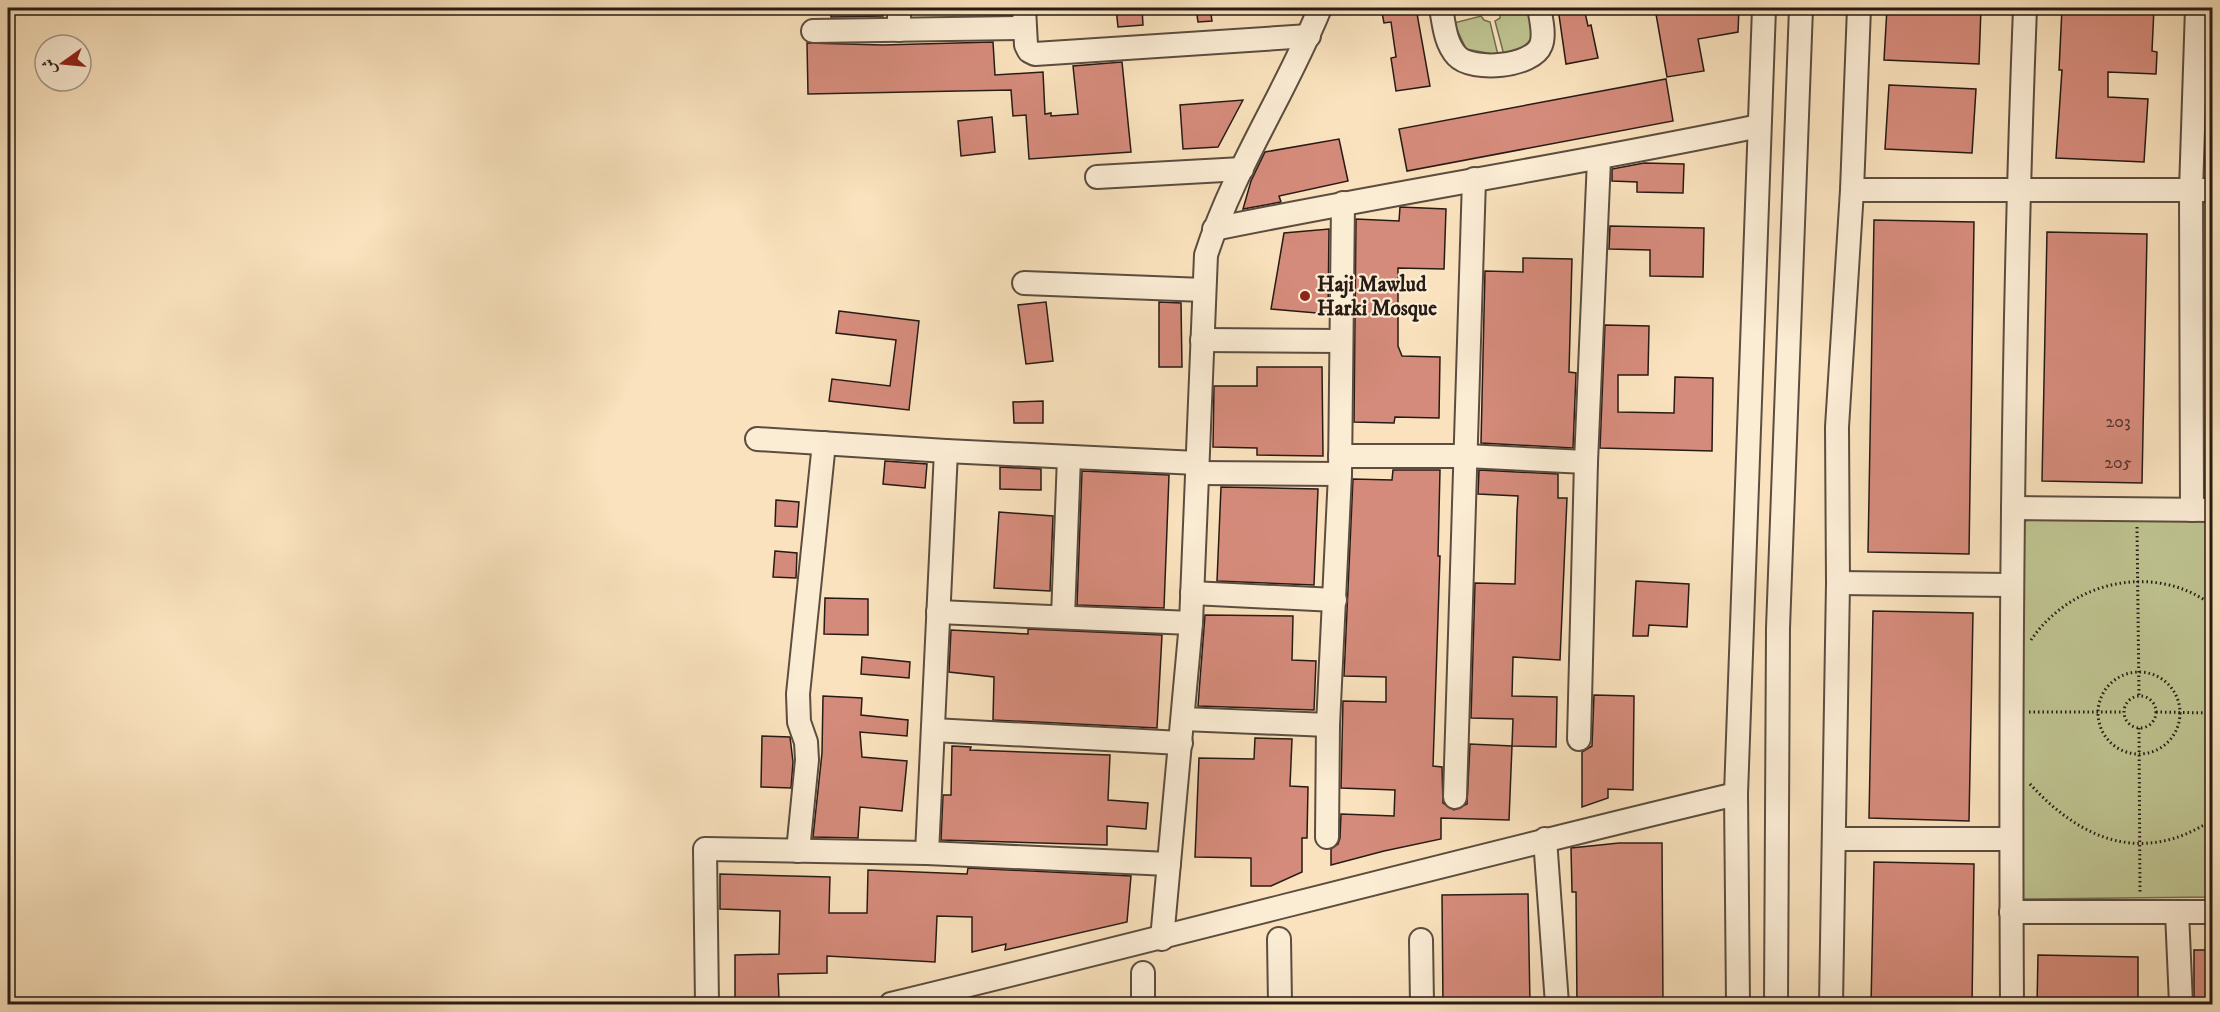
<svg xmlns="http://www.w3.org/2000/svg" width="2220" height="1012" font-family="'IM FELL DW Pica',Amiri,serif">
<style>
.green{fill:#bec390;stroke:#726f52;stroke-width:1.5}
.building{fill:#d58b7b;stroke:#271b15;stroke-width:1.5}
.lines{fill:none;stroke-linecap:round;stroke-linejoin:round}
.minor-casing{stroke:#5c4d3f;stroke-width:26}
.path{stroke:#271b15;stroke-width:3;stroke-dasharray:1.5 3;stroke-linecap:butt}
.minor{stroke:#fbecd4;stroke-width:22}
.poi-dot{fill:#8f2418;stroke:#fbecd4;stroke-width:2}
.labels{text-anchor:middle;stroke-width:4.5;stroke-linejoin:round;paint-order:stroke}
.number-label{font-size:18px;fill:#52372e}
.poi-label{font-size:21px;font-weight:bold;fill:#271b15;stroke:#fbecd4;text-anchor:start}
</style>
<rect width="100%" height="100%" fill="#f9e2bd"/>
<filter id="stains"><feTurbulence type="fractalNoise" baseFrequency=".00333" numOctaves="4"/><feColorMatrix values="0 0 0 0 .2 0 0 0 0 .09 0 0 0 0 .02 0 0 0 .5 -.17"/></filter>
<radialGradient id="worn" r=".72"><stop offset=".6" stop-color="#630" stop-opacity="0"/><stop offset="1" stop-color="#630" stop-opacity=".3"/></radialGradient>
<g class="green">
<path d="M1529 8C1538 38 1532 46 1504 55L1495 21 1500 18V14Z"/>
<path d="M1481 16 1484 20 1490 22 1498 55 1466 49 1454 23Z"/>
<path d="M2028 520H2212V897L2023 899 2022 523Z"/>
</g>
<g class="building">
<path d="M831 8H883V16L831 17Z"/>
<path d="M1116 8H1142L1143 25 1118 27Z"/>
<path d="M1196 8H1210L1212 21 1198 22Z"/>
<path d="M1381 8H1416L1430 86 1396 91 1391 58 1396 57 1391 22 1384 23Z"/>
<path d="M1558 8H1584L1588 26 1591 25 1598 58 1566 64Z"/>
<path d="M1693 8H1739L1738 32 1698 39 1704 71 1667 77 1656 14Z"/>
<path d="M1887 8H1981L1979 64 1884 60Z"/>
<path d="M2062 8H2154L2152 51 2157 52 2156 74 2108 72V97L2148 99 2144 162 2056 158 2062 70H2059Z"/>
<path d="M993 42 995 75 1043 72 1045 114 1051 113V116L1078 114 1073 66 1122 62 1131 152 1029 159 1026 115 1013 116 1011 90 808 94 807 43 883 45Z"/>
<path d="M1666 79 1673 121 1407 171 1399 129Z"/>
<path d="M1889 85 1976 89 1972 153 1885 149Z"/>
<path d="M1243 100 1218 147 1183 149 1180 105Z"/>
<path d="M992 117 995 152 961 156 958 121Z"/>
<path d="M1339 139 1348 181 1279 196 1281 202 1243 209 1251 181 1265 152Z"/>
<path d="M1644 163 1684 164 1683 193 1637 192V182L1612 181V169Z"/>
<path d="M1400 207 1446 209 1444 269 1398 268V346L1402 356 1440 357 1439 418 1395 417 1394 423 1354 422 1356 219 1399 221Z"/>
<path d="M1874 220 1974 222 1969 554 1868 552Z"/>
<path d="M1610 226 1704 228 1703 277 1650 276V250L1609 249Z"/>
<path d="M1329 229 1328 314 1271 309 1284 233Z"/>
<path d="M2047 232 2147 234 2142 483 2042 481Z"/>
<path d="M1523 258 1572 259 1569 372 1576 373 1573 448 1481 443 1485 271 1523 272Z"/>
<path d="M1046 302 1053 361 1026 364 1018 305Z"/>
<path d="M1159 302 1181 303 1182 367H1159Z"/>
<path d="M839 311 919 321 909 410 829 401 832 379 890 386 896 340 836 333Z"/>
<path d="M1605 325 1649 326 1648 375H1618V412L1674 413 1675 377 1713 378 1712 451 1600 448Z"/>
<path d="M1257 367H1322L1323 456 1257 455V448L1213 447 1214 386H1257Z"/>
<path d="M1043 401V423H1014L1013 402Z"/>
<path d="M885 461 927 464 925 488 883 484Z"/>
<path d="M1000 467 1041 469V490L1000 489Z"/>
<path d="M1393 470H1440L1438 556H1440L1433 766 1442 767 1443 803 1454 810 1467 804 1470 744 1512 746 1509 820 1441 818V839L1384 851 1331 865V849L1338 844 1340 838 1341 814 1394 816 1395 790 1341 788 1343 701 1386 702V677L1344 676 1353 479 1392 480Z"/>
<path d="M1479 470 1558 474V498H1567L1560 660 1513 657 1512 696 1557 697 1556 747 1512 746 1513 719 1471 718 1475 583 1515 584 1517 512 1518 496 1478 494Z"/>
<path d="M1082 471 1169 475 1164 608 1077 605Z"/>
<path d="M1221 487 1318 489 1314 585 1217 581Z"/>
<path d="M776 500 799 502 797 527 775 526Z"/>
<path d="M999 512 1053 516 1050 591 994 588Z"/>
<path d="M775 551 797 553 796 578 773 577Z"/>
<path d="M1636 581 1689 584 1687 627 1649 625 1648 636H1633Z"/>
<path d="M825 598 868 599V635L824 634Z"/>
<path d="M1873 611 1973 613 1969 821 1869 818Z"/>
<path d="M1205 615 1293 616 1292 660 1316 661 1314 710 1198 706Z"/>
<path d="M1028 629 1162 635 1157 728 993 720 994 677 949 672 951 630 1028 634Z"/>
<path d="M862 657 910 662 909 678 861 674Z"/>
<path d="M1594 695 1634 696 1633 790 1608 789V798L1582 807V752L1592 746Z"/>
<path d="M823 696 862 698 861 715 908 720 907 736 860 732 862 757 907 761 902 811 860 807 858 838 813 837 822 753Z"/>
<path d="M762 736 790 737 793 762 791 788 761 787Z"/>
<path d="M1255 738 1292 739 1290 786 1308 787 1307 838H1302V872L1271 886H1251V858L1195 857 1199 758 1254 759Z"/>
<path d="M952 746 971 747 970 750 1110 755 1108 800 1148 803 1146 829 1107 826V845L941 840 943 795H951Z"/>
<path d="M1619 843H1662L1663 1005H1577L1576 892H1572L1571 848Z"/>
<path d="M1874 862 1974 864 1972 1005H1871Z"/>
<path d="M968 868 1131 876 1127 922 1005 950 1006 944 972 952V917L937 916 935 962 827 956V973L778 974 779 999H735V955L779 954 780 911 720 909V874L830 877 829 913H867L868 870 967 874Z"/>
<path d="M1528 894 1530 1005H1443L1442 895Z"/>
<rect x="2194" y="950" width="18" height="55"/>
<path d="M2038 955 2138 957V1005H2037Z"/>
</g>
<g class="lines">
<g class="minor-casing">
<g id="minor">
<path d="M899 8V30"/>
<path d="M1024 8 1026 45 1029 51 1035 54 1309 36"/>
<path d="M1441 8C1444 24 1445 43 1457 56 1472 72 1533 67 1541 45 1545 35 1541 18 1539 8"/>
<path d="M813 31 1024 28"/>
<path d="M1097 177 1242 169"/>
<path d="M1852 190H2212"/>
<path d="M1214 229C1395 192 1578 164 1759 126"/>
<path d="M1024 283 1204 290"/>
<path d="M1202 340 1341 341"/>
<path d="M757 439 946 451 1197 463"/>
<path d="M1340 456H1466L1586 462"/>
<path d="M1197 473 1340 474"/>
<path d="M2013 508 2212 510"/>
<path d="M2192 510 2191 190 2197 8"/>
<path d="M1838 583 2010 585"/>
<path d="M1192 593 1335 600"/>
<path d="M938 612 1191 623"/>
<path d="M1063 617 1069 457"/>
<path d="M1183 719 1328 725"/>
<path d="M933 730 1181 743"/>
<path d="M1579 739 1586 462 1599 159"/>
<path d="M1455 797 1474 179"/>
<path d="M1327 837 1328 725 1340 474 1343 203"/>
<path d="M1545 839 1557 1004"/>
<path d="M1834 839H2010"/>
<path d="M798 851 807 760 806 742 799 722 798 694 824 443"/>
<path d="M927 853 946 451"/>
<path d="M2011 912H2212"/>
<path d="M2177 912 2181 1004"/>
<path d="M1162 939 1191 623 1206 255C1234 168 1286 92 1320 8"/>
<path d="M1279 939 1280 1004"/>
<path d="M1421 940 1422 1004"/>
<path d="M707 1004 705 849 927 853 1169 864"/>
<path d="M891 1004C1173 936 1454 861 1736 794"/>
<path d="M1143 1004V973"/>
<path d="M1738 1004 1736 794 1764 8"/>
<path d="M1776 1004 1778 628 1801 8"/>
<path d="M1831 1004 1838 583 1837 427 1852 190 1859 8"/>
<path d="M2012 1004C2010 672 2012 340 2025 8"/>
</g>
</g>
<g class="path">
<path d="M2137 527 2139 696"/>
<path d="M2031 640C2071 581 2154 562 2212 605"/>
<circle cx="2139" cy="713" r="41"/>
<circle cx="2140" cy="712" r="16"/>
<path d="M2029 712H2123"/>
<path d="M2156 712 2212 713"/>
<path d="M2139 728 2140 892"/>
<path d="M2030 784C2082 841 2143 865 2212 820"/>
</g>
<use href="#minor" class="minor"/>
</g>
<circle class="poi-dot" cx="1305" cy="296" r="6"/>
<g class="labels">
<g class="number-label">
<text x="2118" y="427">203</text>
<text x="2118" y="468">205</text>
</g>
<g class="poi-label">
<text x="1317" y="291">Haji Mawlud<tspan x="1317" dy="24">Harki Mosque</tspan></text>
</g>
</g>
<rect width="2220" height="1012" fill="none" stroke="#f9e2bd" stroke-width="30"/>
<rect x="9" y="9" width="2202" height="994" fill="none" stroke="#271b15" stroke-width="3"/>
<rect x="15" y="15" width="2190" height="982" fill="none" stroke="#271b15" stroke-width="1.5"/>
<g transform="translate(63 63) rotate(255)"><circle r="28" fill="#fbecd4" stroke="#a69888" stroke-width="1.5"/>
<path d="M0-4.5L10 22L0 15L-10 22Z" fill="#8f2418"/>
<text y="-9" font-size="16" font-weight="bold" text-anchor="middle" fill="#271b15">ش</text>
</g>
<rect width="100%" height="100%" filter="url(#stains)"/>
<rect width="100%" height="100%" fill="url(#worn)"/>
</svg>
